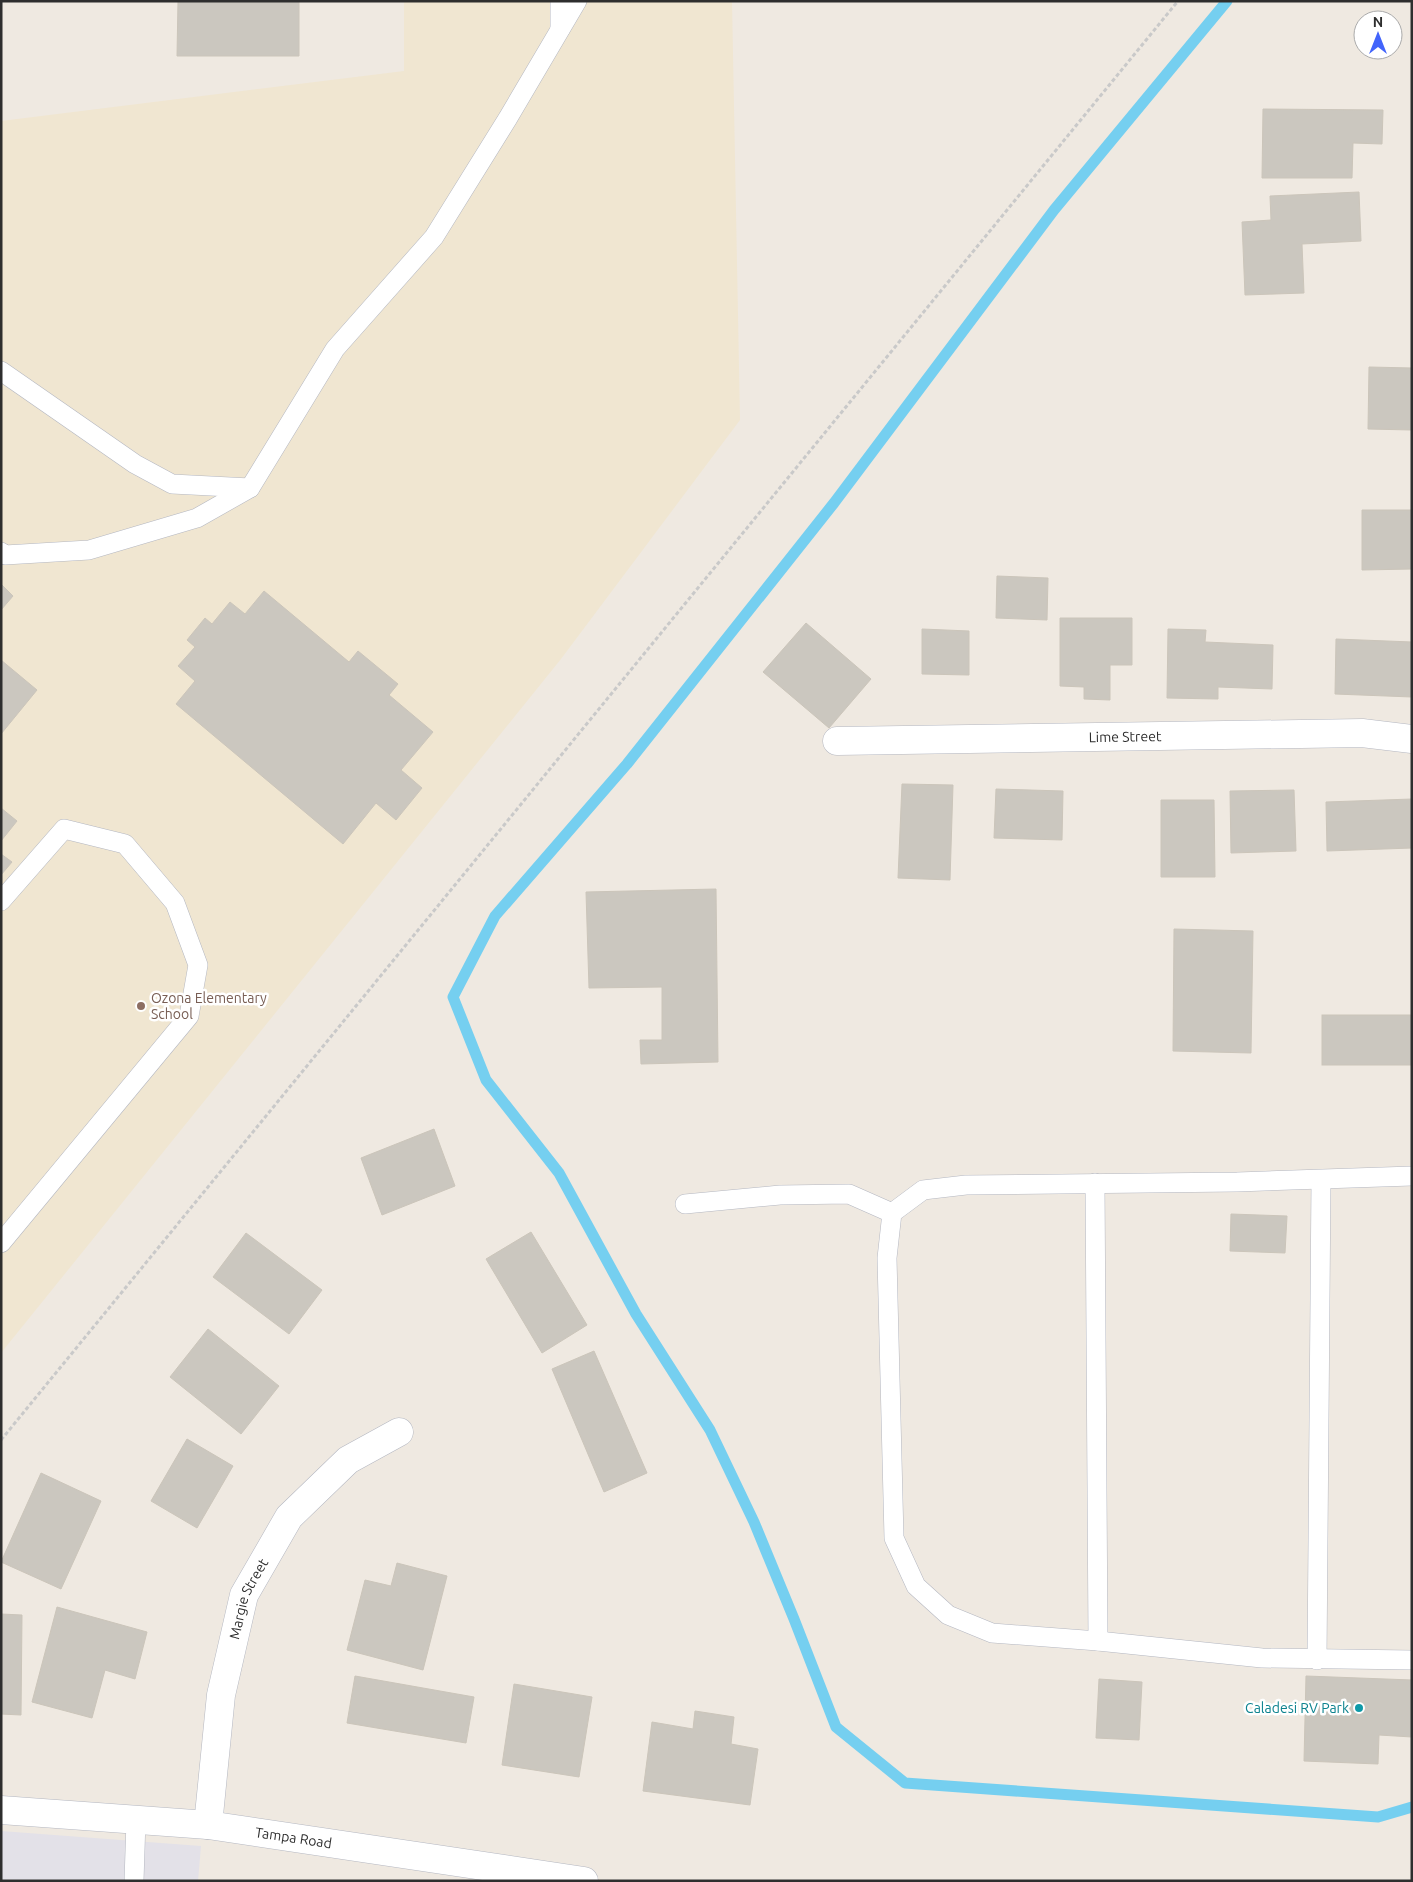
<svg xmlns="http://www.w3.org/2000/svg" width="1413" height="1882" font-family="Ubuntu,sans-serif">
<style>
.industrial{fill:#e3e1e8}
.education{fill:#f0e6d1}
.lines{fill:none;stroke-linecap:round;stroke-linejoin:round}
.stream{stroke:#75cff0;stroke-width:11}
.building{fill:#cbc7bf;stroke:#cbc5ba}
.lane-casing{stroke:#b4b7c1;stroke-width:20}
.street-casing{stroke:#b4b7c1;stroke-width:29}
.secondary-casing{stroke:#b4b7c1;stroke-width:29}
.path{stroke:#c9c9c9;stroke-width:3;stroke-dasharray:4 2.5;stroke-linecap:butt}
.lane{stroke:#fff;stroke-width:19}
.street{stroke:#fff;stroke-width:28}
.secondary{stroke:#fff;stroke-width:28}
.education-dot{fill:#8d6e63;stroke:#fff;stroke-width:2}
.culture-dot{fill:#0f9aa8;stroke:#fff;stroke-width:2}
.labels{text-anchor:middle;stroke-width:5;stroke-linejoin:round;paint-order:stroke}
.street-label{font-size:14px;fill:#2e2e2e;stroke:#fff}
.education-label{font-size:14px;fill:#785e54;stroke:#fff;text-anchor:start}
.culture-label{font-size:14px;fill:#0d838f;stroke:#fff;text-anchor:end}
</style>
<rect width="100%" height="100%" fill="#efe9e1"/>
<path class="industrial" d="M1 1831 201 1846 198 1881H1Z"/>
<path class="education" d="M404 1H732L740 420 561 659 1 1353V121L404 71Z"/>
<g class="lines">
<path class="stream" d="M1227 1 1054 210 834 503 627 764 495 916 453 997 486 1080 559 1173 636 1314 710 1430 754 1522 794 1619 836 1727 905 1783 1378 1817 1412 1807"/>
</g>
<g class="building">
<path d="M178 1H299V56H177Z"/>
<path d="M1263 109 1383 110 1382 144 1353 143 1352 178H1262Z"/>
<path d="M1359 192 1361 241 1302 244 1304 293 1245 295 1242 222 1271 220 1270 196Z"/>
<path d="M1369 367 1412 368V430L1368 429Z"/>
<path d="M1362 510H1412V569L1362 570Z"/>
<path d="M997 576 1048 578 1047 620 996 618Z"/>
<path d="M1 584 13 596 1 610Z"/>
<path d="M264 591 349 662 358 651 398 684 389 695 433 732 401 770 422 788 396 820 376 803 343 844 176 704 195 681 178 666 195 647 187 640 205 618 212 624 230 602 245 614Z"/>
<path d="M1060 618H1132V665H1110V700L1084 699V687L1060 686Z"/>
<path d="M806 623 871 679 829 728 763 672Z"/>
<path d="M922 629 969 631V675L922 674Z"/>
<path d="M1168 629 1206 630 1205 642 1273 645 1272 689 1218 687V699L1167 698Z"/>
<path d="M1336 639 1412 642V697L1335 694Z"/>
<path d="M1 660 37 690 1 734Z"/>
<path d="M902 784 953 785 950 880 898 878Z"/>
<path d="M996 789 1063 791 1062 840 994 838Z"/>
<path d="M1294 790 1296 851 1231 853 1230 791Z"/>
<path d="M1412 799V848L1327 851 1326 802Z"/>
<path d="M1161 800H1214L1215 877H1161Z"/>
<path d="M1 808 17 821 1 841Z"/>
<path d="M1 854 12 862 1 875Z"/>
<path d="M716 889 718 1062 641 1064 640 1040H662V987L589 988 586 892Z"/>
<path d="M1174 929 1253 931 1251 1053 1173 1051Z"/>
<rect x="1322" y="1015" width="90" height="50"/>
<path d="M434 1129 455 1186 382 1215 361 1158Z"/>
<path d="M1231 1214 1287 1216 1285 1253 1230 1251Z"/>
<path d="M531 1232 587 1325 542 1353 486 1259Z"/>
<path d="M246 1233 322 1290 289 1334 213 1277Z"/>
<path d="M208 1329 279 1386 241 1434 170 1377Z"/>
<path d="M594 1351 647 1473 604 1492 552 1369Z"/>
<path d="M187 1439 233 1466 197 1528 151 1501Z"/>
<path d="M41 1473 101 1501 61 1589 1 1562Z"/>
<path d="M397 1563 447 1576 423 1670 347 1650 365 1580 391 1586Z"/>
<path d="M57 1607 147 1632 135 1679 105 1670 92 1718 32 1702Z"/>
<path d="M1 1614 22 1615 21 1715 1 1714Z"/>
<path d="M355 1676 474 1697 466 1743 347 1723Z"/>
<path d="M1306 1676 1412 1680V1737L1379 1735 1378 1764 1304 1761Z"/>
<path d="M1099 1679 1142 1682 1139 1740 1096 1738Z"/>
<path d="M514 1684 592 1697 579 1777 502 1765Z"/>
<path d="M695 1711 734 1717 731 1744 758 1749 750 1805 643 1791 652 1722 693 1729Z"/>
</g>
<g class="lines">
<g class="lane-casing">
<g id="lane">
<path d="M560 1V29"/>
<path d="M1 371 135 464 172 484 250 488"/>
<path d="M1 552 5 555 89 550 197 518 250 488 335 349 434 237 508 118 577 1"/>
<path d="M1 901 64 829 125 844 175 903 198 965 189 1016 1 1243"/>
<path d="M1412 1176 1237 1182 966 1185 923 1190 892 1213 887 1258 894 1538 916 1586 948 1615 992 1633 1098 1641 1262 1658 1412 1660"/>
<path d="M1095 1183 1098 1641"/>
<path d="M685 1204 780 1195 849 1194 892 1213"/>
<path d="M1317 1660 1321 1180"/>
<path d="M134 1881 136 1820"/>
</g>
</g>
<g class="street-casing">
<g id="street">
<path id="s1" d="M837 741 1362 733 1412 739"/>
<path id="s2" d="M208 1825 221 1695 244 1595 289 1517 348 1460 399 1432"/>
</g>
</g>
<g class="secondary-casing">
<g id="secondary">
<path id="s3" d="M1 1810 208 1825 584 1881"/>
</g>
</g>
<path class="path" d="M1 1440 1178 1"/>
<use href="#lane" class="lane"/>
<use href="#street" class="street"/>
<use href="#secondary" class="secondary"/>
</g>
<circle class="education-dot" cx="141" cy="1006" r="5"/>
<circle class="culture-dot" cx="1359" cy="1708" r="5"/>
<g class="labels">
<g class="street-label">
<text dy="5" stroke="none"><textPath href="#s1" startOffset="288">Lime Street</textPath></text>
<text dy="5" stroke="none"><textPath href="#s2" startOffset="231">Margie Street</textPath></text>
<text dy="5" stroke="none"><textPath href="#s3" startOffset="294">Tampa Road</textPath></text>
</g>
<g class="education-label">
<text x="151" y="1003">Ozona Elementary<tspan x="151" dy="16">School</tspan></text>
</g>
<g class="culture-label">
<text x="1349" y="1713">Caladesi RV Park</text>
</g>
</g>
<rect width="1413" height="1882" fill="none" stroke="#2e2e2e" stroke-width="5"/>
<g transform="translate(1378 35)"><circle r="24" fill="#ffffff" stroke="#ababab"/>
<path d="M0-4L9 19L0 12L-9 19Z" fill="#4264fb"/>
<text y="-8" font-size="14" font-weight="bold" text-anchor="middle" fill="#2e2e2e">N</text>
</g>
</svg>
